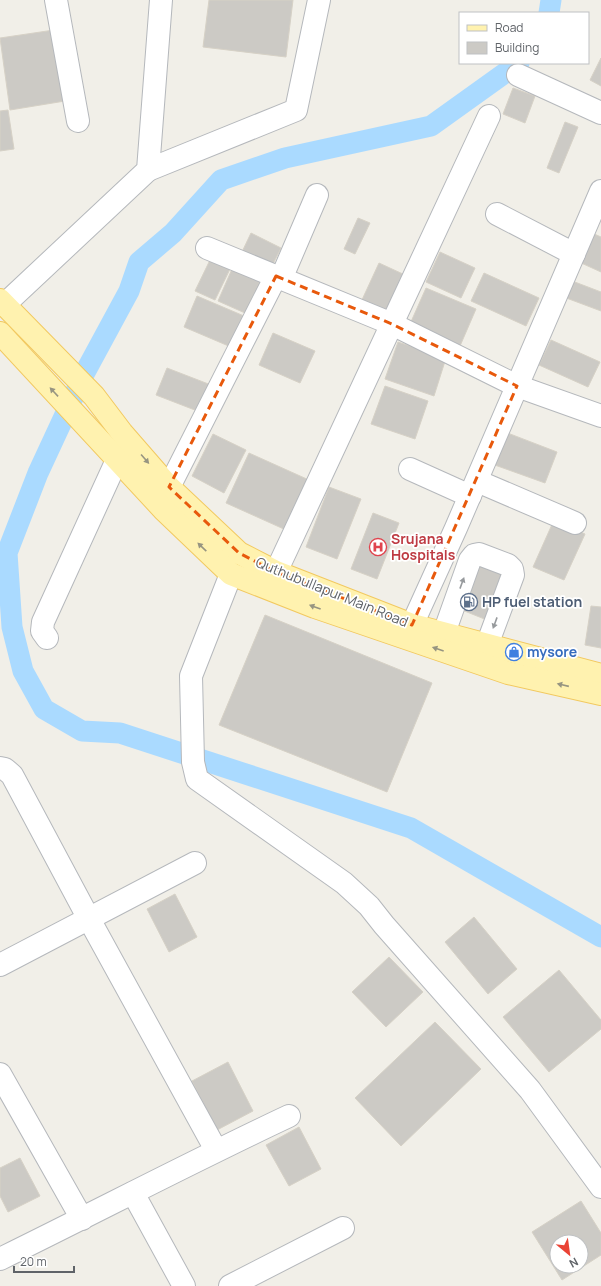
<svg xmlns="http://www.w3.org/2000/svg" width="601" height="1286" font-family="Manrope,sans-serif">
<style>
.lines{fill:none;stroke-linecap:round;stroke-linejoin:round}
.canal{stroke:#aadaff;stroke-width:21}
.building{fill:#cccac5;stroke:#d6d1c6;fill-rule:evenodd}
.minor-casing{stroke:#b5b8bc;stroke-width:24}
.major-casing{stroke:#f2c960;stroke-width:24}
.minor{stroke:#fff;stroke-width:22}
.major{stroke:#fff2af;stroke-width:22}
.oneway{fill:#979581}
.oneway2{fill:#979a9d}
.marked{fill:none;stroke:#e8590c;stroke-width:3;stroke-dasharray:8 5;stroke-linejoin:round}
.labels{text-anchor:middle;stroke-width:3.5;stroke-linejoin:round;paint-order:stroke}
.health-label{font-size:14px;font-weight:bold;fill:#be3a42;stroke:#fff;text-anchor:start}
.street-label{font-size:14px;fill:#5f6368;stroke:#fff}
.service-label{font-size:14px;font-weight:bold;fill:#4e5e75;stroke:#fff;text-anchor:start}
.shop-label{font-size:14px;font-weight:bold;fill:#366cbe;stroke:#fff;text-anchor:start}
</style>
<rect width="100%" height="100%" fill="#f1efe8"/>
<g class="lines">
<g class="canal">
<path d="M549 13 551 0"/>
<path d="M519 63 431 126 285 158 221 180 173 233 139 262 129 291 83 376 38 473 7 553 12 627 23 671 44 709 82 731 120 733 411 828 601 937"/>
</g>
</g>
<g class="building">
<path d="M209 0H293L286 57 203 47Z"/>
<path d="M54 30 65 101 10 110 0 38Z"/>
<path d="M601 58V86L590 80Z"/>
<path d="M513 88 535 96 525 123 503 114Z"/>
<path d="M8 110 14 149 0 151V111Z"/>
<path d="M565 122 578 127 559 173 547 168Z"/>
<path d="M358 218 370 223 355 254 344 249Z"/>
<path d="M251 233 281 248 271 268 241 254Z"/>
<path d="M592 233 601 237V272L579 262Z"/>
<path d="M440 252 475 268 461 298 426 282Z"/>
<path d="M210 260 230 269 215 300 195 291Z"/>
<path d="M379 263 405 275 388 314 361 302Z"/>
<path d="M232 269 260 281 245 313 218 301Z"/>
<path d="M484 273 539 298 526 326 471 301Z"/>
<path d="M567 279 601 292V311L561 296Z"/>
<path d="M426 288 476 309 460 346 410 324Z"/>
<path d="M197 296 244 316 231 347 184 327Z"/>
<path d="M273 333 315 351 300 383 259 365Z"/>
<path d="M551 340 600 362 588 387 539 365Z"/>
<path d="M398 342 446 358 434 396 385 379Z"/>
<path d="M167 368 211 385 200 412 156 395Z"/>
<path d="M385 386 428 401 415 439 371 424Z"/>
<path d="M505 432 557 452 545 483 492 464Z"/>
<path d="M213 434 246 450 224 493 192 476Z"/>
<path d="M249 453 309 480 286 530 226 503Z"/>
<path d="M329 487 361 499 337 559 306 547Z"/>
<path d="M373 513 399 523 377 579 351 569Z"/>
<path d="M554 520 585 534 564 580 533 567Z"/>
<path d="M476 560 507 573 487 620 457 608Z"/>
<path d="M591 606 601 607V648L585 645Z"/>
<path d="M265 615 432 683 387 792 219 725Z"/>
<path d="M175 894 197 937 169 952 147 909Z"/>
<path d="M474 917 517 969 488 994 445 942Z"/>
<path d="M389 957 423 992 386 1027 352 992Z"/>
<path d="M559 970 601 1020V1029L549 1072 503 1017Z"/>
<path d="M435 1022 481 1069 401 1146 355 1098Z"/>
<path d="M228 1062 253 1111 217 1130 192 1081Z"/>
<path d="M299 1127 321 1169 289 1186 266 1145Z"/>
<path d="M20 1158 40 1196 8 1212 0 1196V1168Z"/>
<path d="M581 1201 601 1233V1255L562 1280 532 1232ZM557 1242H581V1266H557Z"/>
</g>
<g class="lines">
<g class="minor-casing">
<g id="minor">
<path d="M56 0 78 121"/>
<path d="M518 75 601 113"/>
<path d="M148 170 296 110 319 0"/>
<path d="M497 214 574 254"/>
<path d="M207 248 392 324 517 386 601 416"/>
<path d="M281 279 317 195"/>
<path d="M4 305 148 170 161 0"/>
<path d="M410 469 470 496"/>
<path d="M477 481 575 523"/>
<path d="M169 487 276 276"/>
<path d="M276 572 489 116"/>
<path d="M231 574 191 676 193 762 197 779 344 883 369 906 384 925 530 1090 601 1187"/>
<path d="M412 625 456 528 601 191"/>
<path d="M444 633 470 560 474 555 479 554 508 565 512 569 513 575 487 645"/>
<path d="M47 638 42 631 43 622 117 460"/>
<path d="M0 768 5 769 12 775 89 919 216 1150"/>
<path d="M0 965 195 863"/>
<path d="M0 1074 82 1219"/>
<path d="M133 1193 184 1286"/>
<path d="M0 1259C96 1212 191 1162 289 1116"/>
<path d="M230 1286 343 1228"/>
</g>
</g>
<g class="major-casing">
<g id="major">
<path d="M0 300 94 396 122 433 169 487 239 553 276 572 412 625 601 675"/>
<path d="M0 333 164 510 231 574 315 607 508 673 601 694"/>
</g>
</g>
<use href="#minor" class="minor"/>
<use href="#major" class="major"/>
</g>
<defs><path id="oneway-solid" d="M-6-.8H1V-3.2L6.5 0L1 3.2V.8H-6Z"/></defs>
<g class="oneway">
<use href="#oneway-solid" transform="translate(54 392) rotate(-133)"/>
<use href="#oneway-solid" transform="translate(145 459) rotate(49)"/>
<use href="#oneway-solid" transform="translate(202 547) rotate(-136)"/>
<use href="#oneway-solid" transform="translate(315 607) rotate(-160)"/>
<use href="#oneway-solid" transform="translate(438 649) rotate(-161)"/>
<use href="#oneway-solid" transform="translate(563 685) rotate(-167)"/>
</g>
<g class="oneway2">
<use href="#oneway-solid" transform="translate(462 583) rotate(-70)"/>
<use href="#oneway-solid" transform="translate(495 623) rotate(110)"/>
</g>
<path class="marked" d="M276 276 392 324 517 386 412 625 276 572 239 553 169 487Z"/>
<defs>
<g id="hospital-ring" transform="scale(0.9)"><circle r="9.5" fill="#fff" stroke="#e0444e" stroke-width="1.5"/><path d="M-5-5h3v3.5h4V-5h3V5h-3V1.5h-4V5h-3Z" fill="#e0444e"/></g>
<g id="fuel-ring" transform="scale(0.9)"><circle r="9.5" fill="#fff" stroke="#5c6f8a" stroke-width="1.5"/><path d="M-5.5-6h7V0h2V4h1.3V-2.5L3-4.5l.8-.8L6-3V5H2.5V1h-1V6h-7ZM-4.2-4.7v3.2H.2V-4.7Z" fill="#5c6f8a"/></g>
<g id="shop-ring" transform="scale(0.9)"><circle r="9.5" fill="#fff" stroke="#3f7fe0" stroke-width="1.5"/><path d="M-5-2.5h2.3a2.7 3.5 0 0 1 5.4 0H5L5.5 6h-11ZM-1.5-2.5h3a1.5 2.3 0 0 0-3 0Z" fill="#3f7fe0"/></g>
</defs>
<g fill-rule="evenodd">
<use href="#hospital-ring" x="378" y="547"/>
<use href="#fuel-ring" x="469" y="602"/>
<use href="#shop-ring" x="514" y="652"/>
</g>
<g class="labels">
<g class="health-label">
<text x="391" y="544">Srujana<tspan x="391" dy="16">Hospitals</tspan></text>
</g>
<g class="street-label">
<text transform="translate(332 592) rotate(22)" y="5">Quthubullapur Main Road</text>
</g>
<g class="service-label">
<text x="482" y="607">HP fuel station</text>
</g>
<g class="shop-label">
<text x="527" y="657">mysore</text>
</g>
</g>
<rect x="459" y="12" width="130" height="52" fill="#ffffff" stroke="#bfc1c3"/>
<rect x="467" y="25" width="20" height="6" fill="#fff2af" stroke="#bfc1c3"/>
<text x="495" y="32" font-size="12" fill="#5f6368">Road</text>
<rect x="467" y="42" width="20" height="12" fill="#cccac5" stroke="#bfc1c3"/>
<text x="495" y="52" font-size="12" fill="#5f6368">Building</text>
<g transform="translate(569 1254) rotate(151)"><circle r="19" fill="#ffffff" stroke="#bfc1c3"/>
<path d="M0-3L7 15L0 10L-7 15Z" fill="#ea4335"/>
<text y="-6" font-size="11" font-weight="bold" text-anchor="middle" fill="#5f6368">N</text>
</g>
<path d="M14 1266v6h60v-6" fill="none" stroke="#5f6368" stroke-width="2"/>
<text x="20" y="1266" font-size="12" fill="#5f6368" stroke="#ffffff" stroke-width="3" paint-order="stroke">20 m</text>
</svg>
